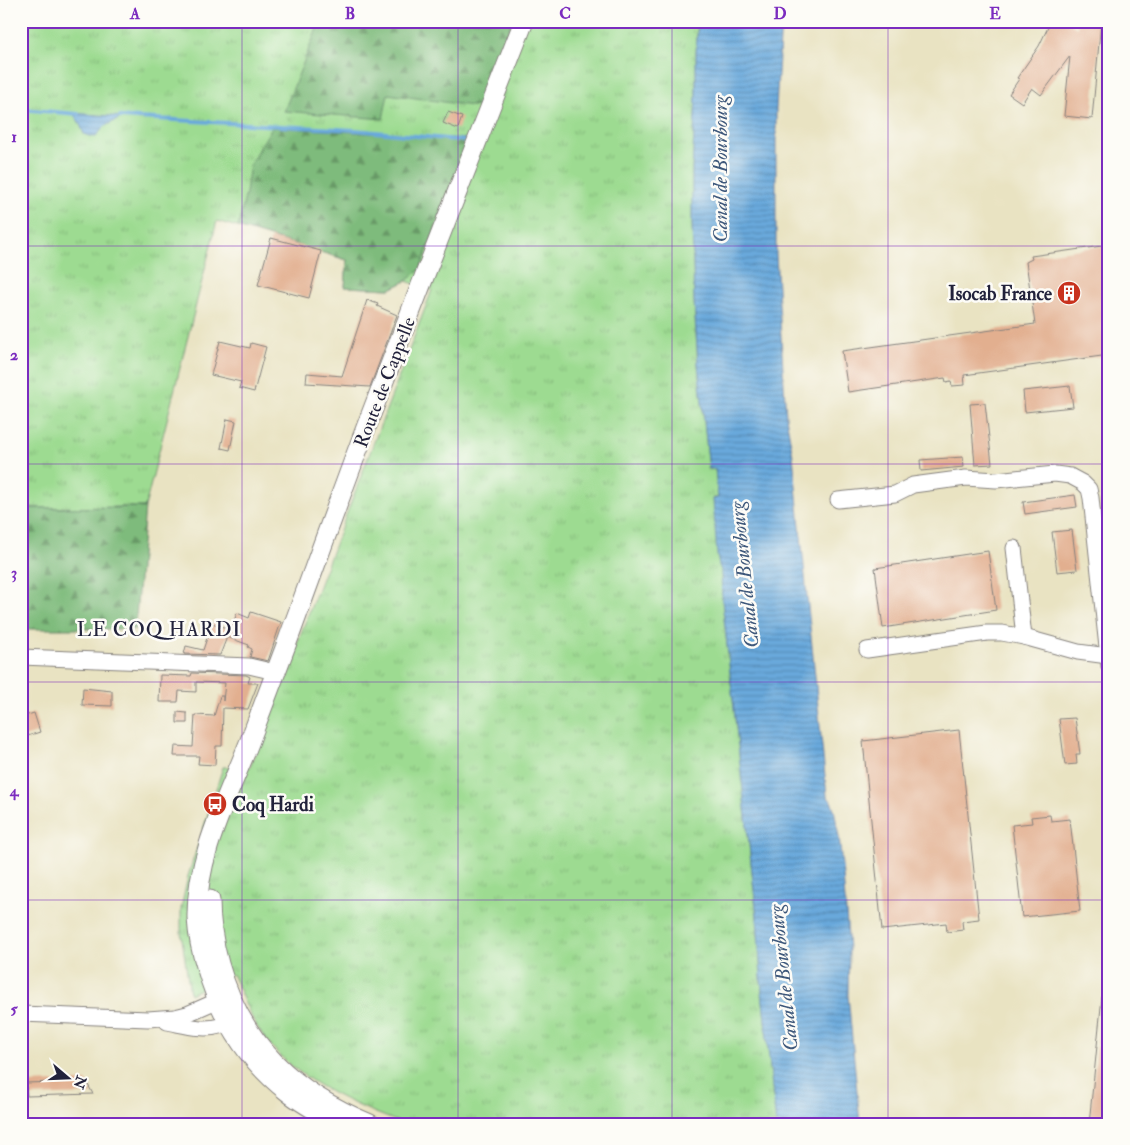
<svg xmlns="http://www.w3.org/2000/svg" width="1130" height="1145" font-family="'IM FELL Double Pica',serif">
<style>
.grass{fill:url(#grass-tufts);stroke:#607e66}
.forest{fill:url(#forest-firs);stroke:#506e5b}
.water{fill:url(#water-rules);stroke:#46668c}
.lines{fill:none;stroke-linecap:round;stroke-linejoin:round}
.stream{stroke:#69a9dc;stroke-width:4}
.building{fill:#e2af8f}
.minor-casing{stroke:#86827e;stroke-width:17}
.major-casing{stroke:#86827e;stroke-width:21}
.minor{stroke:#fff;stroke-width:15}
.major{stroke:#fff;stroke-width:19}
.grid{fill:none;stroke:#7b2cbf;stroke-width:1;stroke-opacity:0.55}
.labels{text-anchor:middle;stroke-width:5;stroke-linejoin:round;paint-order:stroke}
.poi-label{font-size:19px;font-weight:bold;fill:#22223b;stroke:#fdfcf7;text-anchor:end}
.street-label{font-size:19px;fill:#22223b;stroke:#fdfcf7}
.water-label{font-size:20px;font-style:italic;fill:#3e587b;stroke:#fdfcf7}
.neighbourhood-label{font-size:20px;letter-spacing:1px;fill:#22223b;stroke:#fdfcf7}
.neatline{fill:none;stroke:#7b2cbf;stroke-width:2}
.grid-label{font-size:16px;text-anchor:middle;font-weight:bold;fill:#7b2cbf}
</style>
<defs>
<pattern id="grass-tufts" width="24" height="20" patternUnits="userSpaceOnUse" patternTransform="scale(1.25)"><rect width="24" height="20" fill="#9ddb91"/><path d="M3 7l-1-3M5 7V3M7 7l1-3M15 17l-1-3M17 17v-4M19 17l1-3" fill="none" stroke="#87bc7e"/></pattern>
<pattern id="forest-firs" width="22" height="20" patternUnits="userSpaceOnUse" patternTransform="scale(1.25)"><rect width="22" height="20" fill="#7ebb7b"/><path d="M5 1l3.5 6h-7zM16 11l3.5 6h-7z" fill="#679866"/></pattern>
<pattern id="water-rules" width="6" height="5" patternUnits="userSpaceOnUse" patternTransform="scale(1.25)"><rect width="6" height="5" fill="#69a9dc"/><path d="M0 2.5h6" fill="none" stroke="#5689b4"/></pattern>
</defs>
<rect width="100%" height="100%" fill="#fdfcf7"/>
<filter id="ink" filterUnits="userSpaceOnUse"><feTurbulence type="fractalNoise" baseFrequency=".02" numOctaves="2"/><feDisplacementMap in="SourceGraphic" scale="10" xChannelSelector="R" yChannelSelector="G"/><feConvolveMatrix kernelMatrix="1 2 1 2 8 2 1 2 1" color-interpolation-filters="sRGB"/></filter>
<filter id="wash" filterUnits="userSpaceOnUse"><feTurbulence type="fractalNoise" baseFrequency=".0096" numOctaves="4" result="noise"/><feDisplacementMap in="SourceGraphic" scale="20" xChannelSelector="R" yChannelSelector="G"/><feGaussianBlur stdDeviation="1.12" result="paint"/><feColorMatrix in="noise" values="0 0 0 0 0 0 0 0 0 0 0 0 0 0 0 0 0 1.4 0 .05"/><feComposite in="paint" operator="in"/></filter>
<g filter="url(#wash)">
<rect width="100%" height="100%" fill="#e9e3c2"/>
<path class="grass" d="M21 21H698L696 53V97L692 170V222L694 301 698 364 709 469 715 468 718 498H713L721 570 722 600 757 917 762 992 776 1124H404C351 1104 291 1079 259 1030 248 1012 241 993 232 974L190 994 181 932V909L188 876 223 767H250L432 290 406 281 390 289 345 287 347 260 217 221 145 507 34 508 21 507Z"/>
<g class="forest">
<path d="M320 21H512L479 107 388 94 383 119 284 111Z"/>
<path d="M272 127 468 139 420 270 406 281 390 289 345 287 347 260 238 227 246 193 250 164Z"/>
<path d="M21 507 34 508 145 507 135 629H21Z"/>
</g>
<g class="water">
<path d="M698 21H781L776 109V255L786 417 793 456 827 796 831 801 834 809 839 837 843 875 849 949 848 995 860 1124H776L762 992 757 917 722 600 721 570 719 566 717 555 713 499 718 498 715 469H709L698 364 694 301 692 222V170L696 97V53Z"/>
<path d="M73 113 123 117 105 126 96 136H89L84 134 79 122Z"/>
</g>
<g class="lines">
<g class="stream">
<path d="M21 109 78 114"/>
<path d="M120 117 355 130 467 141"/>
</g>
</g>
<g id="blocks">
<g class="building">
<path d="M1051 21H1066L1077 28V21H1101L1092 119 1064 116 1070 56 1041 95 1032 88 1022 103 1009 94 1019 79 1017 78 1039 46Z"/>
<path d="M448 112 462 117 458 129 443 123Z"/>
<path d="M271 238 321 251 309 298 258 285Z"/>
<path d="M1109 245V355L964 375 965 385 952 386 951 381 946 382 945 378 848 392 842 351 1035 324 1026 262 1032 259 1031 256Z"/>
<path d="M367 300 378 304 377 306 397 315 370 387 306 383 307 373 342 376Z"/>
<path d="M220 341 250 348 251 343 266 347 254 392 239 388 241 382 211 375Z"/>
<path d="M1070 386 1073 407 1025 412 1023 391Z"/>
<path d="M985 403 992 464 975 465 970 404Z"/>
<path d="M227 419 236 421 230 450 221 448Z"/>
<path d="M963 457 964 467 921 471 920 460Z"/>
<path d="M1075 495 1077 507 1025 514 1023 502Z"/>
<path d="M1072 530 1077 570 1057 572 1052 532Z"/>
<path d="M988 551 996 610 883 628 875 568Z"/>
<path d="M251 612 281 622 268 661 250 657 252 649 248 647 249 645 227 637 220 655 184 654 186 646 203 650 212 623 229 629 234 621 237 613 249 618Z"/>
<path d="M192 673 246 675 250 677 248 683H258L248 709 223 708 222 746H216L215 765 198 764 199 756H174L175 746 193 747 195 715 214 716 220 696H223V701L225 683 196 682V692L179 691 178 702H159L160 675 191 676Z"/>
<path d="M83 688 112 691V706L82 705Z"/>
<path d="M177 712 187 713V723H177Z"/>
<path d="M34 713 40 732 21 738V717Z"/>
<path d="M1075 718 1080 754H1076L1077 764 1065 765 1059 719Z"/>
<path d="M959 730 979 919 962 921 963 930 947 932 946 923 882 930 863 741Z"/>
<path d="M1050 815 1051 821 1070 819 1080 911 1022 917 1012 825 1032 823 1031 817Z"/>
<path d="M1102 997H1109V1124H1089Z"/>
<path d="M86 1081 93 1094 27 1096 26 1083Z"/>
</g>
</g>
</g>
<g filter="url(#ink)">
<use href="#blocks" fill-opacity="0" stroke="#86827e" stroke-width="1"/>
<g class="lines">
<g class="minor-casing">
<g id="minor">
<path d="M838 500 895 494 913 485 966 478 996 480 1055 474 1070 476 1083 483 1089 489 1091 498 1109 666"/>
<path d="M1014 548 1024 637 1078 652 1108 656"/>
<path d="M867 650 987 633H1002L1024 637"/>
<path d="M21 657 249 666 275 672"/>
<path d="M21 1014 148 1019 175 1017 187 1014 228 996"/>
<path d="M167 1022C184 1025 202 1031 220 1026 226 1024 232 1020 238 1017"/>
</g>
</g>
<g class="major-casing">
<g id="major">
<path d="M210 900C210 922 213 942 219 964 241 1044 294 1093 370 1124"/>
<path d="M340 1124C322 1114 304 1105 288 1092 247 1060 220 1016 206 966 201 951 198 934 197 918 196 856 227 799 249 743 262 709 275 674 288 640 317 561 345 482 375 404 424 276 474 149 524 21"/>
</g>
</g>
<use href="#minor" class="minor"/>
<use href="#major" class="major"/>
</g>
</g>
<path class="grid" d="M242 21V1124M458 21V1124M672 21V1124M888 21V1124M21 246H1109M21 464H1109M21 682H1109M21 900H1109"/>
<defs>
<g id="building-disc" transform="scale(1.25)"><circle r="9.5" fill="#c8321e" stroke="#fdfcf7"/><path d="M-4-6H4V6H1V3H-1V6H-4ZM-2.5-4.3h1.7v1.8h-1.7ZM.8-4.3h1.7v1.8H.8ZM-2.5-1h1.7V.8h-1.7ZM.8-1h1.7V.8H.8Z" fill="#fff"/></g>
<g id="bus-disc" transform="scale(1.25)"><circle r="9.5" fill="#c8321e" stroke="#fdfcf7"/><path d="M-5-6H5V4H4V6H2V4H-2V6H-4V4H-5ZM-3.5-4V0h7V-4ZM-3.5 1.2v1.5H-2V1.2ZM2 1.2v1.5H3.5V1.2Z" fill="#fff"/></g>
</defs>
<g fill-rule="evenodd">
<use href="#building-disc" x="1069" y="293"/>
<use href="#bus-disc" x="215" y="804"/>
</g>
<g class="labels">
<g class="poi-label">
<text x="1052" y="300">Isocab France</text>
<text x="232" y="811" text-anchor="start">Coq Hardi</text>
</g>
<g class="street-label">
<text transform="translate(384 382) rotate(-69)" y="7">Route de Cappelle</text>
</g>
<g class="water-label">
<text transform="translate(720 169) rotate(-90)" y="7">Canal de Bourbourg</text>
<text transform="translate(744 575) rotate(-96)" y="7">Canal de Bourbourg</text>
<text transform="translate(783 978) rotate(-96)" y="7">Canal de Bourbourg</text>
</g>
<g class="neighbourhood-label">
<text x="159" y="636">LE COQ HARDI</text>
</g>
</g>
<rect width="1130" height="1145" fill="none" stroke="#fdfcf7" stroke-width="55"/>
<g transform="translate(68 1078) rotate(109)" stroke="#fdfcf7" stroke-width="4" paint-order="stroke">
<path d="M0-4L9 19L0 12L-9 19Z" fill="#22223b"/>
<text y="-8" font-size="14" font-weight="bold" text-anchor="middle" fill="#22223b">N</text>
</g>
<rect x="28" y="28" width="1074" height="1090" class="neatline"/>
<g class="grid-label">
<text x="135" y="19">A</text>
<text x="350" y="19">B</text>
<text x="565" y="19">C</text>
<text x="780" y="19">D</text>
<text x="995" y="19">E</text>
<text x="14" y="142">1</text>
<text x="14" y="360">2</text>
<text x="14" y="578">3</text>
<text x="14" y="796">4</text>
<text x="14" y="1014">5</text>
</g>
</svg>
